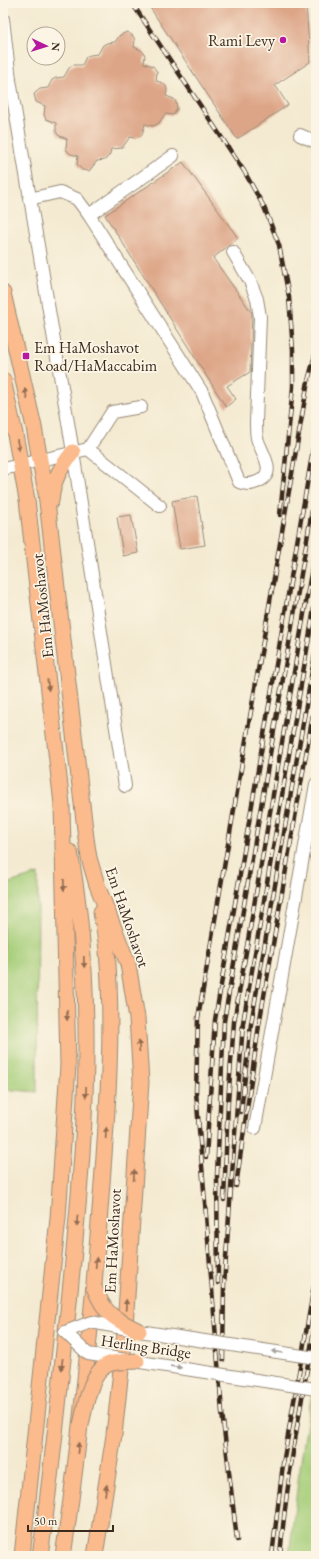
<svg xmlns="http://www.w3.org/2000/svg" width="319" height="1559" font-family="'EB Garamond',serif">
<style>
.green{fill:#a6ce79;stroke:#707c4c}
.building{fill:#dda587}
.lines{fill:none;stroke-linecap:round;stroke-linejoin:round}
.minor-casing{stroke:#988a78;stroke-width:14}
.major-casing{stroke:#988a78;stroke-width:17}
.minor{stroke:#fff;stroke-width:12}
.major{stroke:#fbbb8c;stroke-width:15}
.rail-casing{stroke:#3b2a1e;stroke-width:4.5}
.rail{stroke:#fcf5e5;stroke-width:3;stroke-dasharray:9;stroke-linecap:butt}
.minor-bridge-casing{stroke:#988a78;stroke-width:14;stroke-linecap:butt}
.major-bridge-casing{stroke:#988a78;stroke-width:17;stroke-linecap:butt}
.minor-bridge{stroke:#fff;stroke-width:12}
.major-bridge{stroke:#fbbb8c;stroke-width:15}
.oneway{fill:#916b50}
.oneway2{fill:#a79f9a}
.poi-dot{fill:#b5179e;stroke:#fcf5e5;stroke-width:1.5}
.labels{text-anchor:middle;stroke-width:3.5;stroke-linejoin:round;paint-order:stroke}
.poi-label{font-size:16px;fill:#3b2a1e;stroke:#fcf5e5;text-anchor:end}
.street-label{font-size:16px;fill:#3b2a1e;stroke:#fcf5e5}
</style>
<rect width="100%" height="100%" fill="#fcf5e5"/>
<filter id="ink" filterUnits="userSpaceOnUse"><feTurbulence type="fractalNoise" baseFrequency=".025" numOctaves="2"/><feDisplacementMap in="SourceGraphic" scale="8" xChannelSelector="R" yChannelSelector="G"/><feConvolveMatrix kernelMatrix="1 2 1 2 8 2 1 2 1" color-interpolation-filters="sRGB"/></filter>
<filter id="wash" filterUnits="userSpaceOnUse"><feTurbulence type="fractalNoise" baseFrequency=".012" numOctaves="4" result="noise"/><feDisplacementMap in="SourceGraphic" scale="16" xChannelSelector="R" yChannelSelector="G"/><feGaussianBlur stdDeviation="0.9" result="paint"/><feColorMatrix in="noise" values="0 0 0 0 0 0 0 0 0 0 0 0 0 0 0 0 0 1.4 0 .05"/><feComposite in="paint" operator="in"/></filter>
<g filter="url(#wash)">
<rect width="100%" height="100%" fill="#f4ead1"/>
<g class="green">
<path d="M38 874 37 1092 3 1089V885Z"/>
<path d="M316 1367V1555L289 1556 299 1473Z"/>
</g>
<g id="blocks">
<g class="building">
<path d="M147 3H306L310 62 275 85 288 105 237 139Z"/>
<path d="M127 32 133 36 135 40 134 47 141 50 144 53 145 56 144 63 153 66 157 72 156 81 163 83 166 86 167 90 166 96 174 99 176 102 177 109 173 115 165 114 159 123 156 125 152 126 145 124 142 135 135 138 130 137 122 148 111 149 110 154 105 160 97 161 89 171 82 170 77 164 78 156 71 154 68 152 66 148 67 139 58 135 56 131V123L46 119 44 115 45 106 36 102 34 94 40 89 48 88 52 80 56 78 64 77 69 68 73 65H82L86 57 90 55 98 54 103 45 107 43 115 42 120 35Z"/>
<path d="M183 162 238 238 213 258 252 313 250 372 227 386 236 399 226 407 105 215Z"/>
<path d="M197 496 205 545 180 549 172 501Z"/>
<path d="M131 515 138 553 123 556 117 517Z"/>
</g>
</g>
</g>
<g filter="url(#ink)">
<use href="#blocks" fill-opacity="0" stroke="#988a78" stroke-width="1"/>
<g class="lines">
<g class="minor-casing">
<g id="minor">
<path d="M3 19 10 80 73 452 125 786"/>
<path d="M300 135 316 142"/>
<path d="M29 199 60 192 77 199 89 215 173 156"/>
<path d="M89 215 202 392 239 482C245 485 250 485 257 482 279 473 261 453 257 438 256 433 256 427 256 422L260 317 257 299 250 281 233 252"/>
<path d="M88 449 160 506"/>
<path d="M3 469 88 449 112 412 141 407"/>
<path d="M255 1128 316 784"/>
</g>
</g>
<g class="major-casing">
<g id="major">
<path d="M3 293 34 427 46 493 86 838 89 858 97 885 128 964 137 1018 141 1082 124 1342 114 1435 95 1556"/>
<path d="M3 380 15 434 27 500 62 804 68 1065 58 1218 22 1556"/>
<path d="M51 501C53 480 60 468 73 452"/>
<path d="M40 1556C52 1472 60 1386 69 1302 84 1151 98 1003 70 852"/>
<path d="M63 1556C81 1437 92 1317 101 1197 107 1115 114 1033 107 951 106 938 103 925 101 912"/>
</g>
</g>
<use href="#minor" class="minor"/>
<use href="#major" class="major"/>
<g class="rail-casing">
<g id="rail">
<path d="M132 3 244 171 264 207 279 245 289 297 293 350V387L280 515"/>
<path d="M241 1112 251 1024 316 648"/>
<path d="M206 1157 215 1020 316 432"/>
<path d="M236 1186 259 1025 316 697"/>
<path d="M224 1200 228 1102 234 1022 316 544"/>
<path d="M218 1283 217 1175 224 1021 316 487"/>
<path d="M223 1360 224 1285 243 1023 316 597"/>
<path d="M237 1540 222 1412 196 1092 198 1018 308 381 316 351"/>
<path d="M272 1556 283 1464 316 1275"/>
<path d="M280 1556C287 1476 302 1398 316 1319"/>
</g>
</g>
<use href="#rail" class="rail"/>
<g class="minor-bridge-casing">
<path id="minor-bridge" d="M316 1358 139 1331 91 1322 65 1332 88 1354 316 1389"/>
</g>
<g class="major-bridge-casing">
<g id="major-bridge">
<path d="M94 1287C105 1315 113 1318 139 1331"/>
<path d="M81 1425C85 1408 90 1371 109 1364 118 1361 128 1362 137 1361"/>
</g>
</g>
<use href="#minor-bridge" class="minor-bridge"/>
<use href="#major-bridge" class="major-bridge"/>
</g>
<defs><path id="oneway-solid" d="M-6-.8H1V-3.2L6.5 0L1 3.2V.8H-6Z"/></defs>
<g class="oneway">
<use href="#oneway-solid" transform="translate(26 394) rotate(-103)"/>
<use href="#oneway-solid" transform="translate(18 445) rotate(79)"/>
<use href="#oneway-solid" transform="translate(48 685) rotate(83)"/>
<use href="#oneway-solid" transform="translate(64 885) rotate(89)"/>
<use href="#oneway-solid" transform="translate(84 962) rotate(88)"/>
<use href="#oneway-solid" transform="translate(67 1015) rotate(89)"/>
<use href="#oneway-solid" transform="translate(139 1046) rotate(-94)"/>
<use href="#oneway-solid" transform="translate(86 1092) rotate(91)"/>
<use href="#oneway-solid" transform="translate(106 1133) rotate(-86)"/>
<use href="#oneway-solid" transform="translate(134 1175) rotate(-86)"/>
<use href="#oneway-solid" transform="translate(77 1221) rotate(96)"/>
<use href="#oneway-solid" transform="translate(96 1263) rotate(-86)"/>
<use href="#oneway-solid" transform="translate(126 1305) rotate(-87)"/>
<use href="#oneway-solid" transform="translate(62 1364) rotate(96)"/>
<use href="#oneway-solid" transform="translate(78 1448) rotate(-83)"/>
<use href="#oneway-solid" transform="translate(106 1490) rotate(-81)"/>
</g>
<g class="oneway2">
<use href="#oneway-solid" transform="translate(277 1352) rotate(-171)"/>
<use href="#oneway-solid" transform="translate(176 1367) rotate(8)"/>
</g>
</g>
<g class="poi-dot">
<circle cx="283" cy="40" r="4"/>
<rect x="22" y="352" width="8" height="8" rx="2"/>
</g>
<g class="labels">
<g class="poi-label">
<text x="275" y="46">Rami Levy</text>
<text x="34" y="353" text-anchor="start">Em HaMoshavot<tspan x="34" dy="18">Road/HaMaccabim</tspan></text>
</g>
<g class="street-label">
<text transform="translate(42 606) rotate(-96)" y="6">Em HaMoshavot</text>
<text transform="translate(128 917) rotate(71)" y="6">Em HaMoshavot</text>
<text transform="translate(112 1241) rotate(-87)" y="6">Em HaMoshavot</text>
<text transform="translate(146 1346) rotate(8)" y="6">Herling Bridge</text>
</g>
</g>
<rect width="319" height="1559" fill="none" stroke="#fcf5e5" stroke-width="16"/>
<g transform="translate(46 46) rotate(94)"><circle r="19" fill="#fcf5e5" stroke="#afa495"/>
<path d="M0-3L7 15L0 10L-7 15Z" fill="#b5179e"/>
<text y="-6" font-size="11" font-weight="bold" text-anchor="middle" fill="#3b2a1e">N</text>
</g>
<path d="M28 1525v6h85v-6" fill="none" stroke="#3b2a1e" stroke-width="2"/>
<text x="34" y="1525" font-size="12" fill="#3b2a1e" stroke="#fcf5e5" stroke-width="3" paint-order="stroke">50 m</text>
</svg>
